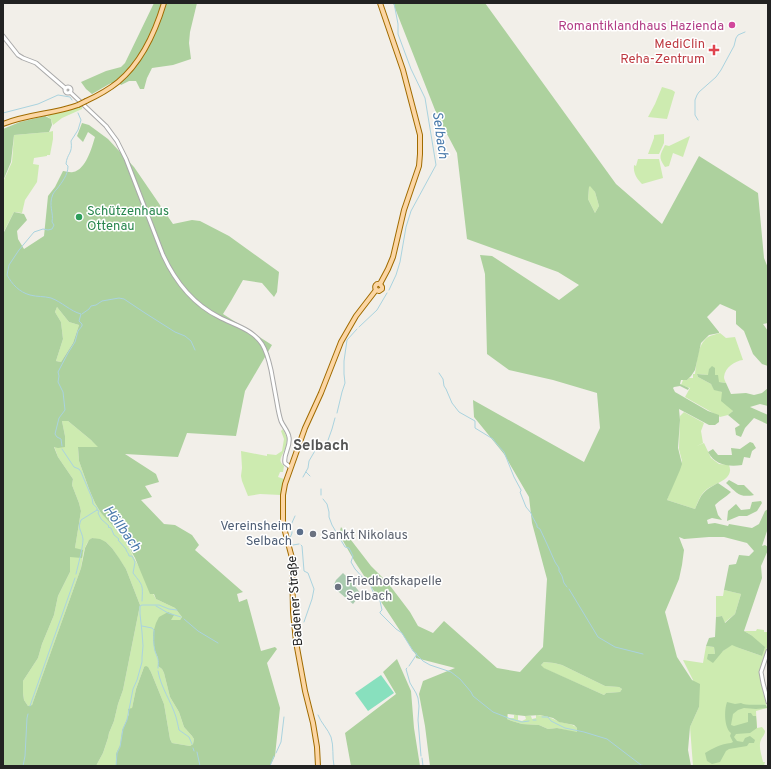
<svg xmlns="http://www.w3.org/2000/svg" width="771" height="769" font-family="Overpass,sans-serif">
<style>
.grass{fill:#cdebb0}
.forest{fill:#add19e;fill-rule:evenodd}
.cemetery{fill:#aacbaf}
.pitch{fill:#88e0be}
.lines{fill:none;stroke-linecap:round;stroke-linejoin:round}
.stream{stroke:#aad3df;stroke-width:1}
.minor-casing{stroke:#a9a9a9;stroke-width:5}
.major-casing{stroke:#a06b00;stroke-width:6}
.minor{stroke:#fff;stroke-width:3}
.major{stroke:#fcd6a4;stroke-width:4}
.major-bridge-casing{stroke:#a06b00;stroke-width:6;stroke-linecap:butt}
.major-bridge{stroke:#fcd6a4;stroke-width:4}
.hotel-dot{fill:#d1479c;stroke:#fff;stroke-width:1.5}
.health-dot{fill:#e0444e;stroke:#fff;stroke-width:1.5}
.leisure-dot{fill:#2e9e5b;stroke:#fff;stroke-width:1.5}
.service-dot{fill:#5c6f8a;stroke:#fff;stroke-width:1.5}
.worship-dot{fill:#6b7280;stroke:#fff;stroke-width:1.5}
.labels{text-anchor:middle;stroke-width:3;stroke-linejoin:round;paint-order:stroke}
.hotel-label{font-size:13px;fill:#b23c85;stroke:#fff;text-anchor:end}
.health-label{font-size:13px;fill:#be3a42;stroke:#fff;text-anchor:end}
.leisure-label{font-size:13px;fill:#27864d;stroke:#fff;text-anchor:start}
.service-label{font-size:13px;fill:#4e5e75;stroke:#fff;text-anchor:end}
.worship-label{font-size:13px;fill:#5b616d;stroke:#fff;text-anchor:start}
.street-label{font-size:13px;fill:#222;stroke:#fff}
.water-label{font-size:14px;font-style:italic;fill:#4a7aab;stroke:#fff}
.quarter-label{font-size:15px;font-weight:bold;fill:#555;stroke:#fff}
</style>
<rect width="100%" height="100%" fill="#f2efe9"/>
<g class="grass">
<path d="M662 87 672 90 675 92 667 119 648 117 655 104Z"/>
<path d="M82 106V109L62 118 53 125 51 119 47 116 48 114Z"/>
<path d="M53 131V139L50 155H45H47V156L34 158 33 164 39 165 37 182 25 200 22 213 14 212 3 233V182L12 162 14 135 49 132Z"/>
<path d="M664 134V143L659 154H648L654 138V135Z"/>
<path d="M690 136 683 157 673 153 669 166 665 167C658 157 660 155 665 145L669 146Z"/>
<path d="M638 159H659L663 178 642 184C637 179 633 173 634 165L636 166Z"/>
<path d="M589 186H591L595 192 599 206 595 213 588 199Z"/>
<path d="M57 307 69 322 79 325 73 343 61 362 56 361 63 339 61 322 55 312Z"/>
<path d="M720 333 726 338 735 337 743 360C735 361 725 367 724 377 724 379 725 381 726 383L719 382 708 375 697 374 698 377 711 384 714 389 722 392 733 411 728 415 720 417 685 397 690 388 681 385 683 380H687L689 378H693V374H695C697 362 697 345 708 337 711 335 717 334 720 333Z"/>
<path d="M684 412 704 423 701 431 703 443 697 446 704 443 711 458 719 464 729 465C735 480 714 483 706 490 700 495 698 502 695 509L667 500 682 461 679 449 680 416Z"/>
<path d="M62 421H68L91 440 99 447 78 448 79 461 89 489 95 503 101 513 123 537 156 599 175 608 182 617 180 620H171L168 612 155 651 158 658V666L162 669 164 673 170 697 179 712 184 727 192 736 194 739 193 744 190 746 172 743 170 739 164 704 151 672 149 669 144 667 136 689 132 708 129 714 122 730 120 745 116 756V766H96L103 753 108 738 109 733 114 721 118 704 123 690 140 605 126 569 112 548 106 542 92 538C83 544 83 558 81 568L32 705 28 706 24 700 23 693V681L38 658 42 644 54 615 58 596 70 572V557H82L75 548 81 511 79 503 72 485 73 479 58 457 54 446 65 436Z"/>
<path d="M283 429C284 432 286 435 287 438 287 441 286 448 284 451 282 457 277 460 284 466L283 472H280L278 477 284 479 281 495 260 494 248 496 242 481 241 476 242 468 241 451 267 456V457V454L276 455 282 451 284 439 281 431Z"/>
<path d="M724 590 741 594 735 614 724 623 722 616 716 617V596H723Z"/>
<path d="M757 629 764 630V632H768V644L760 670 761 683 767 708 756 711 757 728 762 727 765 731C765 735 762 737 761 740 758 746 762 756 763 762H765L764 766H693L690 727 699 707 693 680 683 660 703 663 706 646 714 647 715 654 707 659 723 651 732 644 739 648 762 656 751 635 744 631H756Z"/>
<path d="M544 662 554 663 562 665 605 686 619 687 622 689 620 692 606 693 604 695 543 668 541 665Z"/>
<path d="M508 714V718H514V715H518V720L522 721 526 719 525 716H531L532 719 536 718V715C545 715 551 718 558 721 565 724 572 723 577 728V733L557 728 548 729 539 725 522 724 512 721 507 719V715Z"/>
</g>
<g class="forest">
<path d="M154 3H197L190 32 189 43 191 59 173 65 152 68 147 78 144 89H140L136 81H129L121 85 119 83H111L92 94 86 89 81 82 106 71 121 67 125 63Z"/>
<path d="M393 3H485L616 184 662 224 699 156 758 193 764 258 768 268V323L763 324 768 331V366L762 364 753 354 744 331 736 324V311L720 304 707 317 719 332V333L709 335 701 343 695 370 691 376 687 380H681L680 384 689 388 688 390 680 386 674 387 673 388 675 392 708 411 719 415V422L715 425H709L679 409 680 420 678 448 682 464 680 470 667 500 695 509C702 493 702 492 718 483L731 492C726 497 720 500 715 505L718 515 722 520 712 518 707 520 708 524 715 523 728 526 729 524 752 528 759 524 765 511 768 509V528L762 546 765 545 768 547V550L761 566 762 578 744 631 751 635 765 647 762 656 739 648 732 645 723 651 713 663 707 659 708 654H715L714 647 706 646 709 638 715 637 716 617 722 616 725 623 735 614 741 594 724 590 729 565 736 564 739 555 749 556 754 551 747 543 724 537H709L684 539 679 537 684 550 682 565 679 579 665 612 677 657 692 680 700 684 699 707 690 727 688 750 691 766H430L425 726 419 694 423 681 455 668 416 658V655L355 562 339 534 341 527 371 566 388 583 410 612 418 626 433 633 444 621 497 668 520 672 543 647 547 579 532 523 529 497 504 454 474 417 473 400 584 462 600 428 597 393 553 380 509 370 487 354 485 274 480 255 492 256 559 300 579 285 558 272 467 239 457 153 437 115ZM590 186 595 192 599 206 595 213 588 199 589 187ZM544 662 554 663 562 665 605 686 619 687 622 689 620 692 606 693 604 695 544 668 541 665ZM508 714 525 716 540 715 553 718 559 722 574 725 577 728V732L557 728 548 729 539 725 522 724 512 721 507 719V715Z"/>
<path d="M45 116 51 119 52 125 49 132 14 135 11 162 3 181V129L20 122Z"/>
<path d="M82 123 89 125 108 139 134 167 173 224 192 220 200 221 229 236 279 272 277 292 274 297 262 283 243 280 231 301 223 314 272 345 245 391 236 436 187 433 178 457 125 454 156 474 159 482 145 486 152 497 141 500 164 524 175 525 192 535 199 545 195 550 243 592 237 594 239 602 247 599 261 651 275 647 277 649 267 663 280 708 275 756 270 766H116V754L120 745 122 730 129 714 128 709 132 708 136 689 144 667 146 666 148 667 151 672 164 704 170 739 172 743 190 746 193 744 194 739 192 736 184 727 179 712 170 697 164 673 162 669 158 666V658L155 651 153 641V633L156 623 159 617 168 612 174 615 171 620H180L182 617 175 608 156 599 154 594H150L135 558 123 537 101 513 95 503 89 489 79 461 78 447H98L91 440 68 421H62L65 436V447L58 448 54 447 58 457 73 479 72 485 79 503 81 511 75 548 83 550 82 558 70 557V572L58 596 54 615 42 644 38 658 23 681V693L24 700 28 706 32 705 33 702 67 607 81 568 85 548 89 540 92 538 100 539 106 542 112 548 119 558 126 569 140 605 123 690 118 704 114 721 109 733 108 738 103 753 96 766H3V234L14 212 24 214 27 220 17 231 18 239 24 249 44 236 48 196 55 187 63 171C66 171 70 173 73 172 86 170 92 147 95 137L88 132 83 142 77 136ZM57 307 69 322 79 325 73 343 61 362 56 361 63 339 61 322 55 312Z"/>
<path d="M712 366 715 368V375H718L719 382 726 383 731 394 746 393 754 395 762 393 768 388V406L760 404 750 407 768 415V429L767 424 754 418 745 428 741 437 736 435 735 428 740 425 728 415 733 411 721 401 722 392 714 390 711 384 698 377 697 374 708 375 709 369Z"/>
<path d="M750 442 753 443 756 448 752 451 750 458 744 457 742 465C728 467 715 465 708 452L713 449 718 455H732L731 448 740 449Z"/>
<path d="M729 480 738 485H744L754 495C739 498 737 493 726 483Z"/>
<path d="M761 501 762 503 757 511 747 516H739L727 521 728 511 736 504 741 510 750 509 752 502Z"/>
<path d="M397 659 411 691 414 728 420 766H351L345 733 396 694 383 672Z"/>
<path d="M727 702 735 704 741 703C746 706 759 704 766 705L767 708 756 709 744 708 738 710 733 714 731 725 734 726 748 722V713H751L753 716H756L757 728 750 733 736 734 734 737 737 741 743 742 745 738 750 736 755 740 754 743H749L747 746 729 749 726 751 720 762 712 764 707 761 705 753C713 748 721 744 731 743L733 742 730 736 731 733C724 728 724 710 727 702Z"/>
</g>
<path class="cemetery" d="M343 573 351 581 361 594 353 604 333 587 336 580Z"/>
<path class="pitch" d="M381 675 394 693 368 711 355 693Z"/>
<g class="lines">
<g class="stream">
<path d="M3 113 38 104 58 95 70 97 72 100"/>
<path d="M698 120 695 115V100L697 95 699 92 716 77 721 70 734 46 736 38 738 35 745 32"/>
<path d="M389 290 396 275 400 262 406 227 411 211 436 165 425 98 411 69 398 34V24L394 3"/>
<path d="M82 314 89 309 91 306 96 305 102 301 119 298 124 299 145 313 175 332 185 336 191 341 195 350"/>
<path d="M359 327 377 310 387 293"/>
<path d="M439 373 443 379 444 386 446 389 452 403 459 412 475 421V428L493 439 495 442 504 452 514 477 521 490V491L520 492 526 507 531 513 532 516 537 525V527L540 529 547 544 555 562 559 568V571L562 576 564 583 567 587"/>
<path d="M337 413 342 392 345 383 344 374V361L347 340 357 329"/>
<path d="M62 446 61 439 57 437 55 434 59 418 65 410 63 392 58 382 59 376 58 372 68 353 75 342 78 331 82 326V324L79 321 81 314C70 311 62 302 51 298 44 296 37 297 30 295 19 292 12 284 7 275L9 265 19 250 34 232 43 229 48 230 52 229 54 225 52 222C54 212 48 206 53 194 55 191 55 191 57 189 62 182 68 175 68 166L66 164C67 153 73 154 71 141L78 130 81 120 78 113"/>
<path d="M62 449 74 467 79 469 81 472 92 498 93 504 97 508V510L99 511 98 513 101 519 109 526 108 527 111 528 114 535 119 539 118 540 126 549C126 552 129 553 129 556H132L135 562 133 573C143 586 143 584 142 601"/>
<path d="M306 472 310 476"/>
<path d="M303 477 308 468 309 461 316 449 321 445 327 443 332 429 335 418"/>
<path d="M321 489V495"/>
<path d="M323 499 327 504 329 512V517L332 525 345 547 349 548 353 556 351 562 355 569 364 579 370 584 374 594 380 601 382 610 380 612V613L396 629 402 633 413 651 417 654 409 666"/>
<path d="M295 516 291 525 292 533 290 538 292 544 293 545 299 544"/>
<path d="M301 545 302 546 304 571 308 573 314 589 312 599 304 622"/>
<path d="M76 574C78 565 83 548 83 539 82 531 77 529 81 520L97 510"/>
<path d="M569 589 598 637 615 647 643 654"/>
<path d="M156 606 168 613 181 617"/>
<path d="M184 619 198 631 218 643"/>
<path d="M142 626 152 628 154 630C154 637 153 644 155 651 158 660 159 658 158 668"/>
<path d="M417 655 423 661 430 665 451 672 460 679 471 692 473 696 493 712 511 719 522 722 529 721"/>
<path d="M407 668 406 669 410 683 416 693 418 698 419 706 418 720 421 756"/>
<path d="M158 671C161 688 171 701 176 717 177 721 178 725 179 730L189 737 192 744"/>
<path d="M30 706 75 578"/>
<path d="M318 715C321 723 328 729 331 737 334 746 332 757 334 766"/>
<path d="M542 717H548L551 721 565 728 584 732 607 739 641 765 646 766"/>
<path d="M533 720H536"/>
<path d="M193 748 194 751"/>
<path d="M197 752 200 766"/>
<path d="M276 753 281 742 284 717"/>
<path d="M422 758 423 766"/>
<path d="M23 766 25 756 27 718 28 714"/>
<path d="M116 766 117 753 120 747 123 729 127 720 133 689 137 680 142 662V657L143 646 142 632 140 614V606L142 605H159L169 609 177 610"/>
<path d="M270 766 274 756"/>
</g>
<g class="minor-casing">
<g id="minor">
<path d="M3 36 18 55 23 58 36 63 65 88"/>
<circle cx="68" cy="90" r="3"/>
<path d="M70 92 106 126 117 141 126 159 163 255C175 281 193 304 219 317 234 325 252 329 262 344 267 352 269 361 271 370 273 381 275 392 277 403 278 409 279 415 281 421 283 426 288 431 289 437 291 447 283 454 285 463L290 467"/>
<path d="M768 651 761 672 763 683 768 702"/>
</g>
</g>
<g class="major-casing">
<g id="major">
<path d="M86 101C97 96 108 90 118 82 142 62 155 33 164 3"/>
<path d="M3 124C27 114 54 114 78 105"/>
<path d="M376 290C374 286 376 283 380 284L388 269 393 257 404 210 419 166 420 154V135L403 70 380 3"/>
<path d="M376 290 379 291 382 289V287L380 284"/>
<path d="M318 766 317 747 313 723 305 691 296 642 293 612 292 558 283 524V495L285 484 305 428 321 393 341 342 356 316 376 290"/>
</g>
</g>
<use href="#minor" class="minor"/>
<use href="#major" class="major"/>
<g class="major-bridge-casing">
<path id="major-bridge" d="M78 105 86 101"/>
</g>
<use href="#major-bridge" class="major-bridge"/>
</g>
<circle class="hotel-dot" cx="732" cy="25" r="4"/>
<path class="health-dot" d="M712 44h4v4h4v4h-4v4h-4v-4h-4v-4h4z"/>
<circle class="leisure-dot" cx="79" cy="217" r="4"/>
<circle class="service-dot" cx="300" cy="532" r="4"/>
<g class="worship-dot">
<circle cx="313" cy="534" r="4"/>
<circle cx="338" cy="587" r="4"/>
</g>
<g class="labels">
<g class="hotel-label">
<text x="724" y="30">Romantiklandhaus Hazienda</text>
</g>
<g class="health-label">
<text x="705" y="48">MediClin<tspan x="705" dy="15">Reha-Zentrum</tspan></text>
</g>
<g class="leisure-label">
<text x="87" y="215">Schützenhaus<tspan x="87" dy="15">Ottenau</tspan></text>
</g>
<g class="service-label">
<text x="292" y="530">Vereinsheim<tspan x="292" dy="15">Selbach</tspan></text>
</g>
<g class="worship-label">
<text x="321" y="539">Sankt Nikolaus</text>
<text x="346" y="585">Friedhofskapelle<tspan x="346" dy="15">Selbach</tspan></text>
</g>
<g class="street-label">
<text transform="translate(294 601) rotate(-94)" y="5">Badener Straße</text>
</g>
<g class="water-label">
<text transform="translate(441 135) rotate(82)" y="5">Selbach</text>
<text transform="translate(123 528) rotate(54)" y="5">Höllbach</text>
</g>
<g class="quarter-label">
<text x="321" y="450">Selbach</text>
</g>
</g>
<rect width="771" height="769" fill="none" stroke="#222222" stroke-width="8"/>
</svg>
